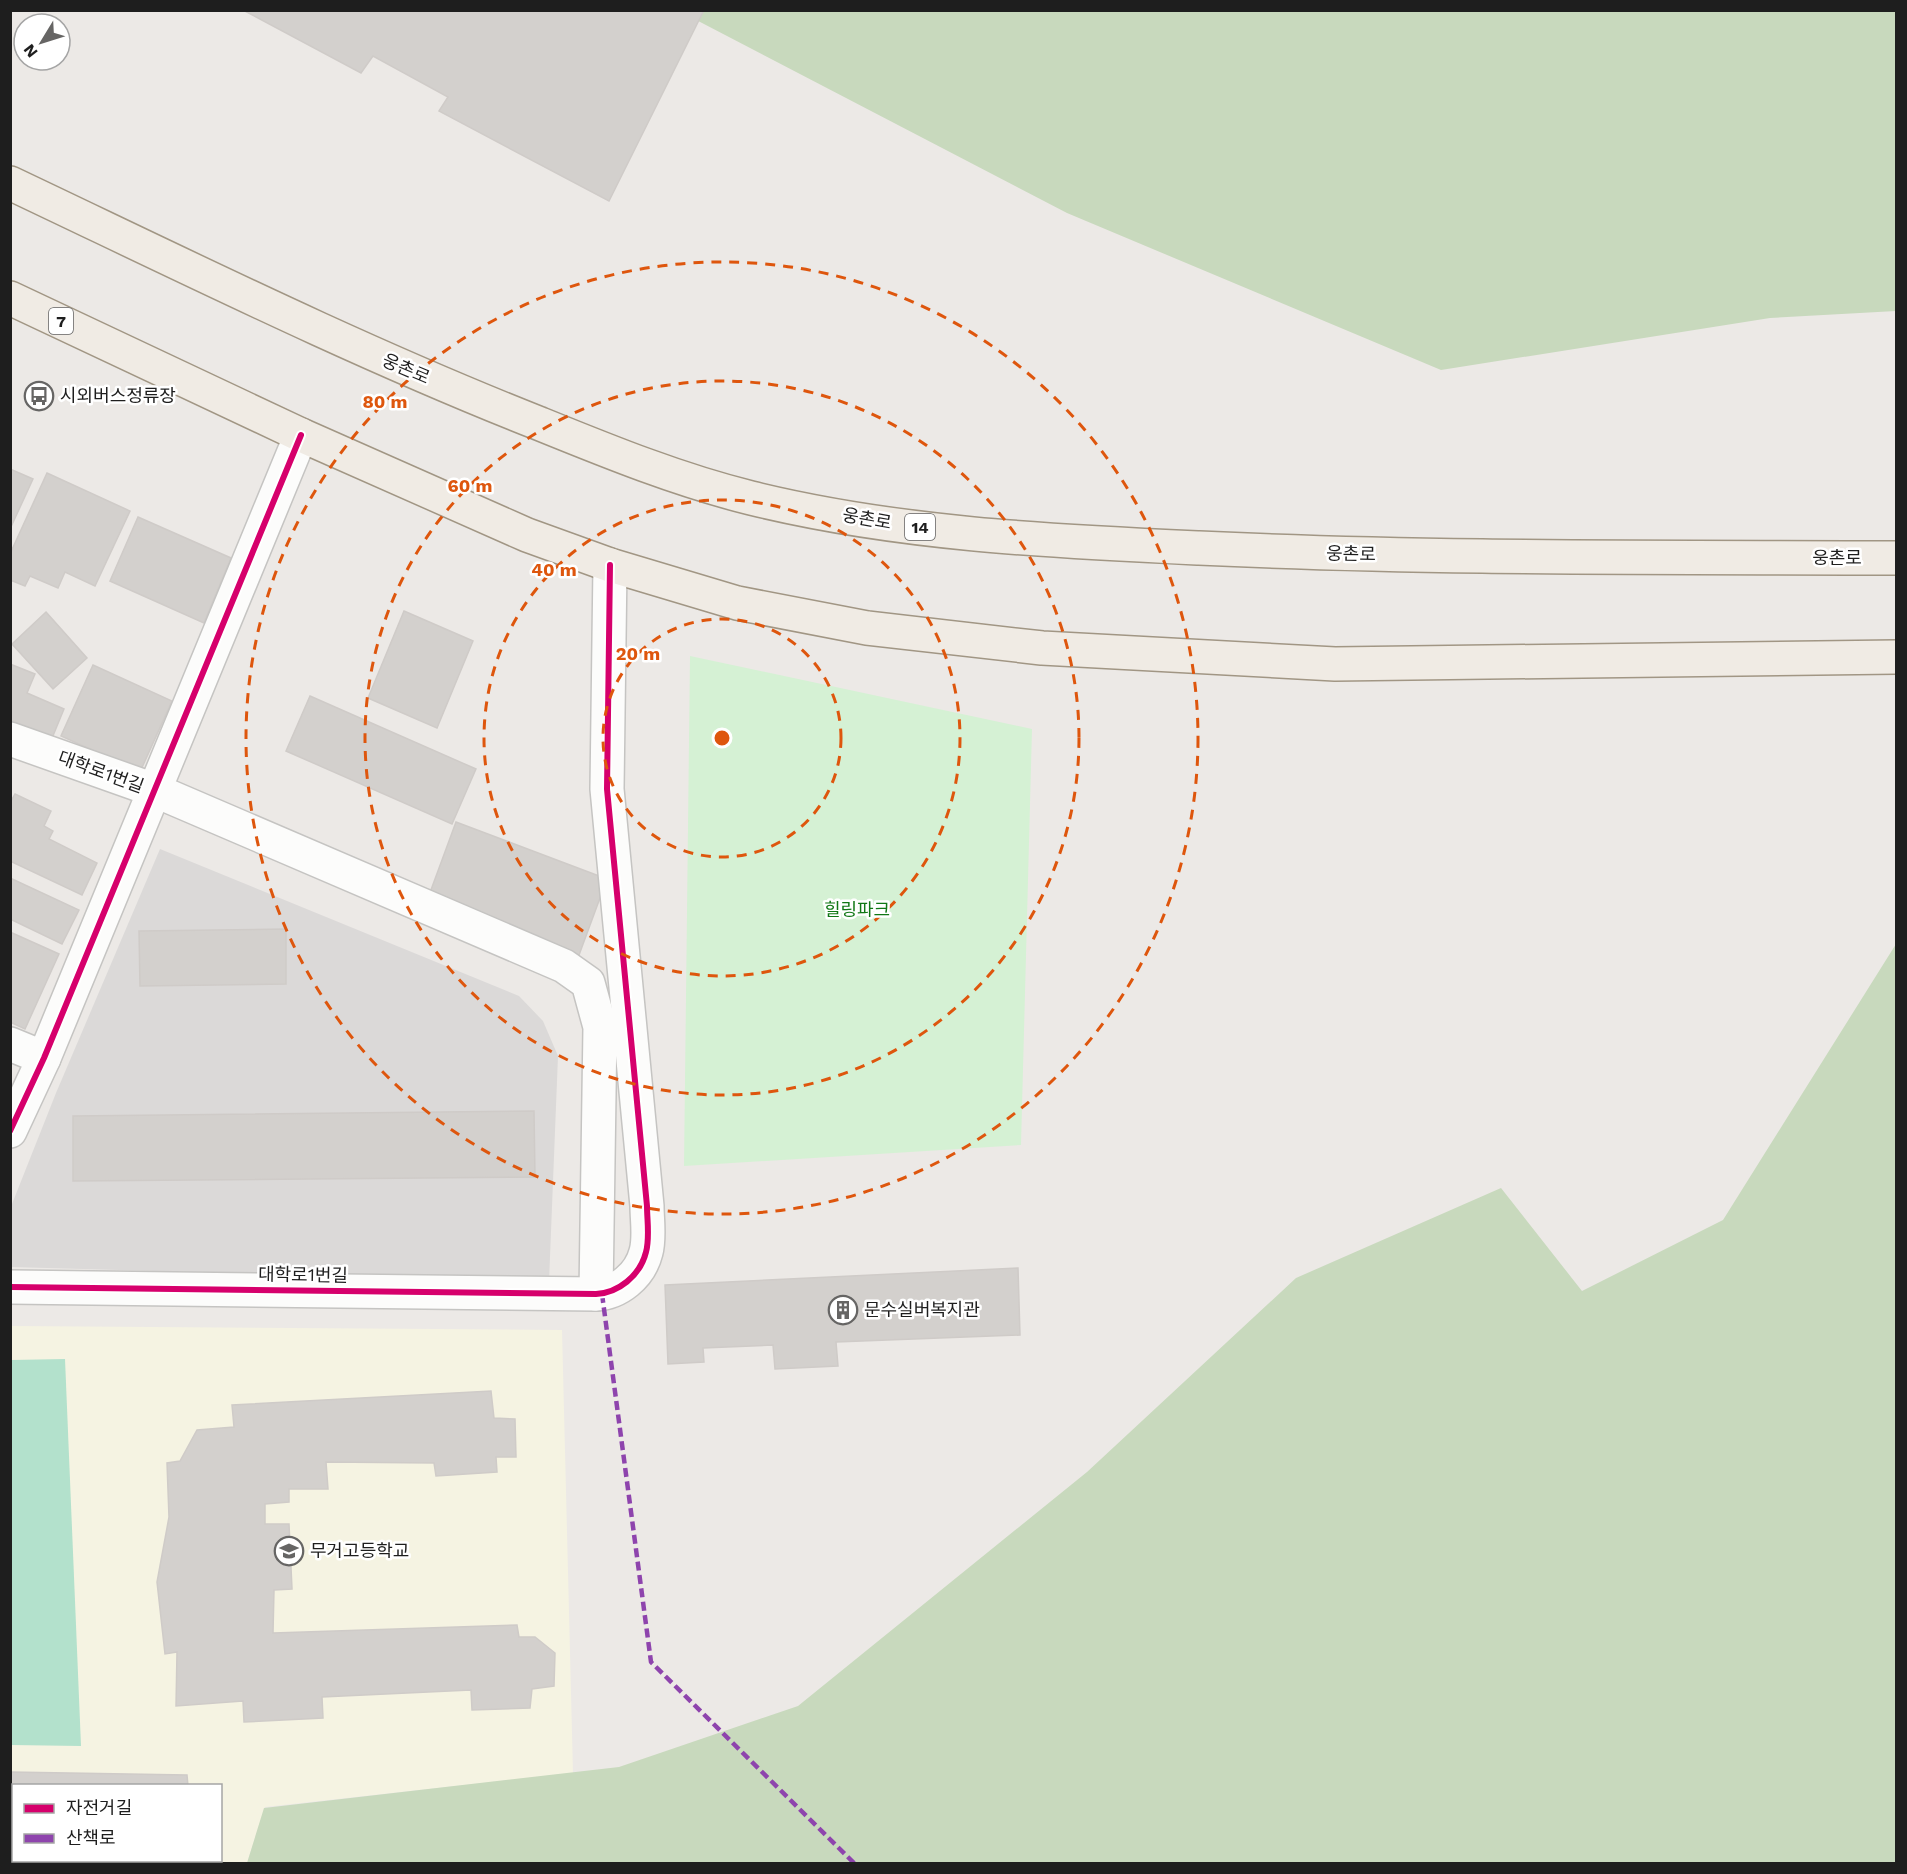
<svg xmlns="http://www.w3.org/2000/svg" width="1907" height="1874" font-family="'Work Sans','Noto Sans KR',sans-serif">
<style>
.residential{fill:#dbd9d8}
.education{fill:#f5f3e2;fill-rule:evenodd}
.forest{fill:#c8d9bd}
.park{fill:#d5f1d4}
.pitch{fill:#b3e1cc}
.building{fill:#d3d0cd;stroke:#cfcbc8;stroke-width:1.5}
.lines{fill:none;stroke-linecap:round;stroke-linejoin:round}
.minor-casing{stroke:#c5c4c2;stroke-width:36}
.primary-casing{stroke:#a19684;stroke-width:36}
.minor{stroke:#fcfcfb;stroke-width:33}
.primary{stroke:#f0ebe4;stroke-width:33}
.quiet{stroke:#8e44ad;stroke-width:4.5;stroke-dasharray:9 4.5;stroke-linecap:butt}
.cycleway-casing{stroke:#fff;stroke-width:10}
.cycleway{stroke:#d6006c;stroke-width:6}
.ring{fill:none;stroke:#de560d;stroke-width:3;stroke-dasharray:10 8}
.labels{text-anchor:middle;stroke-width:5;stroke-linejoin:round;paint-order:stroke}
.shield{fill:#fff;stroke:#626262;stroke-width:1.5}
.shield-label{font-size:16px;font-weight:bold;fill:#1e1e1e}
.street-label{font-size:18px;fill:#1e1e1e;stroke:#fff}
.poi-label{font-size:18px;fill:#1e1e1e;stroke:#fff;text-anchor:start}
.park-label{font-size:18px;fill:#107715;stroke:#fff}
.centre{fill:#de560d;stroke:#fff;stroke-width:3}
.ring-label{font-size:18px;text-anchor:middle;font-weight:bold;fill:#de560d;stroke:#fff;stroke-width:5;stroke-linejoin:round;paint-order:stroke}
</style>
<rect width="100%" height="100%" fill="#ece9e6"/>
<path class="residential" d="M160 849 519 996 543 1021 558 1056 549 1282 11 1267 10 1209 56 1093Z"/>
<path class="education" d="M11 1326 562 1330 573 1773 265 1807 247 1863 11 1864ZM14 1786H220V1860H14Z"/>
<g class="forest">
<path d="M679 11H1896V311L1770 318 1441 370 1067 213Z"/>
<path d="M1896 944V1863H247L264 1808 619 1767 798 1706 1087 1472 1296 1278 1501 1188 1582 1291 1723 1220Z"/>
</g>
<path class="park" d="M690 656 1032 729 1021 1145 684 1166Z"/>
<path class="pitch" d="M65 1359 81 1746 11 1745V1360Z"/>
<g class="building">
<path d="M243 10H704L609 201 439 111 448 97 373 56 361 73Z"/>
<path d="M10 469 33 479 10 529Z"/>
<path d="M47 473 130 511 95 586 65 572 58 588 30 576 25 586 10 580V554Z"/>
<path d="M138 517 231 558 204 623 110 581Z"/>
<path d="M404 611 473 641 437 728 368 698Z"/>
<path d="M46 612 87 658 53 689 12 644Z"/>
<path d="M10 664 35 674 27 693 64 709 50 743 10 726Z"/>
<path d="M93 665 172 701 140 772 61 736Z"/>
<path d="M310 696 476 769 452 824 286 751Z"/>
<path d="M15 794 51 811 44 826 53 831 49 839 97 863 82 895 10 861V803Z"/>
<path d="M456 822 607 879 579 955 428 898Z"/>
<path d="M10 878 79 910 62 944 10 919Z"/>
<path d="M286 929V984L140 986 139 931Z"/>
<path d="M10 932 59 954 25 1029 10 1022Z"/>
<path d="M534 1111 535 1177 73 1181V1116Z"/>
<path d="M1018 1268 1020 1335 836 1342 838 1366 775 1369 773 1345 703 1348 704 1362 668 1364 665 1285Z"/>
<path d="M491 1391 494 1418 515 1419 516 1457H496L497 1472 436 1476 434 1463 326 1462 328 1489H289V1502L265 1504V1524H289L292 1589 274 1590 273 1633 517 1625 519 1637H535L555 1653 554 1686 532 1689 530 1708 472 1710 471 1690 322 1697 323 1718 244 1722 243 1701 176 1706 177 1652 165 1654 157 1582 169 1517 167 1463 180 1461 197 1430 234 1427 232 1405Z"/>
<path d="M10 1772 187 1775 188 1786H14V1860H191L192 1864H10Z"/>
</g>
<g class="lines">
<g class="minor-casing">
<g id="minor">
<path d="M10 739 154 790 564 966 588 983 600 1027 596 1294"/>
<path d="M10 1044 44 1058"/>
<path d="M10 1131 44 1058 301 435"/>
<path d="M10 1287 596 1294C618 1293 640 1276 646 1252 650 1238 647 1220 647 1206L607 789 610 565"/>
</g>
</g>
<g class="primary-casing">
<g id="primary">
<path d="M10 183C185 266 358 352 538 423 607 451 678 480 751 498 897 534 1049 541 1199 548 1431 559 1664 557 1896 558"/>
<path d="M10 298 301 435 527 535 610 565 737 603 867 628 1042 648 1335 664 1896 657"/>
</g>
</g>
<use href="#minor" class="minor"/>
<use href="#primary" class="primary"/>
<path class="quiet" d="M602 1294 651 1662 855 1864"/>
<g class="cycleway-casing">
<g id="cycleway">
<path d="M10 1131 44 1058 301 435"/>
<path d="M10 1287 596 1294C618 1293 640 1276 646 1252 650 1238 647 1220 647 1206L607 789 610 565"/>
</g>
</g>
<use href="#cycleway" class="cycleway"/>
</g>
<g class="ring">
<circle cx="722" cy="738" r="119"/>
<circle cx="722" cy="738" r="238"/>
<circle cx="722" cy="738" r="357"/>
<circle cx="722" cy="738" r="476"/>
</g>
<defs>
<g id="bus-ring" transform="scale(1.5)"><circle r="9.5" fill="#fff" stroke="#666564" stroke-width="1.5"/><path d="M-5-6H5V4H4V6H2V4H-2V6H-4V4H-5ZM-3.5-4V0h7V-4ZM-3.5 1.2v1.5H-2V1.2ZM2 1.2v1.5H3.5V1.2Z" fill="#666564"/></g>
<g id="building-ring" transform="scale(1.5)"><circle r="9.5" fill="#fff" stroke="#666564" stroke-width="1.5"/><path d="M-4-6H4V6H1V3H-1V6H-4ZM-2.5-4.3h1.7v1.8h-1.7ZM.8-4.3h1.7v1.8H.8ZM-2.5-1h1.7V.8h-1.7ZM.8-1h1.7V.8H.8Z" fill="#666564"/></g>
<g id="school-ring" transform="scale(1.5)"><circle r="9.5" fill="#fff" stroke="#666564" stroke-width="1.5"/><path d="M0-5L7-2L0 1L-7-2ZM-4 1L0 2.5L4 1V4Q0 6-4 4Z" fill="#666564"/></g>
</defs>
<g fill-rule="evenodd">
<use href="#bus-ring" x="39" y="396"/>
<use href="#building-ring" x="843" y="1310"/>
<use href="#school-ring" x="289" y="1551"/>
</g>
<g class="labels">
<g class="shield">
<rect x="49" y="308" width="24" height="26" rx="4.5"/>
<rect x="905" y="514" width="30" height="26" rx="4.5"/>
</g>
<g class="shield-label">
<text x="61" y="327">7</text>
<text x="920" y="533">14</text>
</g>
<g class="street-label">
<text transform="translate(406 369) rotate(23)" y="6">웅촌로</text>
<text transform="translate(867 519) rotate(10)" y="6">웅촌로</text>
<text transform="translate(1351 554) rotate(1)" y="6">웅촌로</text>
<text x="1837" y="564">웅촌로</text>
<text transform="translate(101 772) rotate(20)" y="6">대학로1번길</text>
<text transform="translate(303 1275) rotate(1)" y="6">대학로1번길</text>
</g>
<g class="poi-label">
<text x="60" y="402">시외버스정류장</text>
<text x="864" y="1316">문수실버복지관</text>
<text x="310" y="1557">무거고등학교</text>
</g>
<g class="park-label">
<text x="857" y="916">힐링파크</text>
</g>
</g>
<circle cx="722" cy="738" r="9" class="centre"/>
<g class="ring-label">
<text x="385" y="408">80 m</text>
<text x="470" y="492">60 m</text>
<text x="554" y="576">40 m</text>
<text x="638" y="660">20 m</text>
</g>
<rect width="1907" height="1874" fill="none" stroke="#1e1e1e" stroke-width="24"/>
<rect x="12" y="1784" width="210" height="78" fill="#ffffff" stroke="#a5a5a5" stroke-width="1.5"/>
<rect x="24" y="1804" width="30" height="9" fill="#d6006c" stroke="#a5a5a5" stroke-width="1.5"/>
<text x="66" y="1814" font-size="18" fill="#1e1e1e">자전거길</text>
<rect x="24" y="1834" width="30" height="9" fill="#8e44ad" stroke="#a5a5a5" stroke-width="1.5"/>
<text x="66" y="1844" font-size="18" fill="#1e1e1e">산책로</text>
<g transform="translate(42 42) rotate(232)"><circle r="28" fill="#ffffff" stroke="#a5a5a5" stroke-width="1.5"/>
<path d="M0-4.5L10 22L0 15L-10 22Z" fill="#666564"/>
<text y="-9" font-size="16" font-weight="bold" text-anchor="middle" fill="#1e1e1e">N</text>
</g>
</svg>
